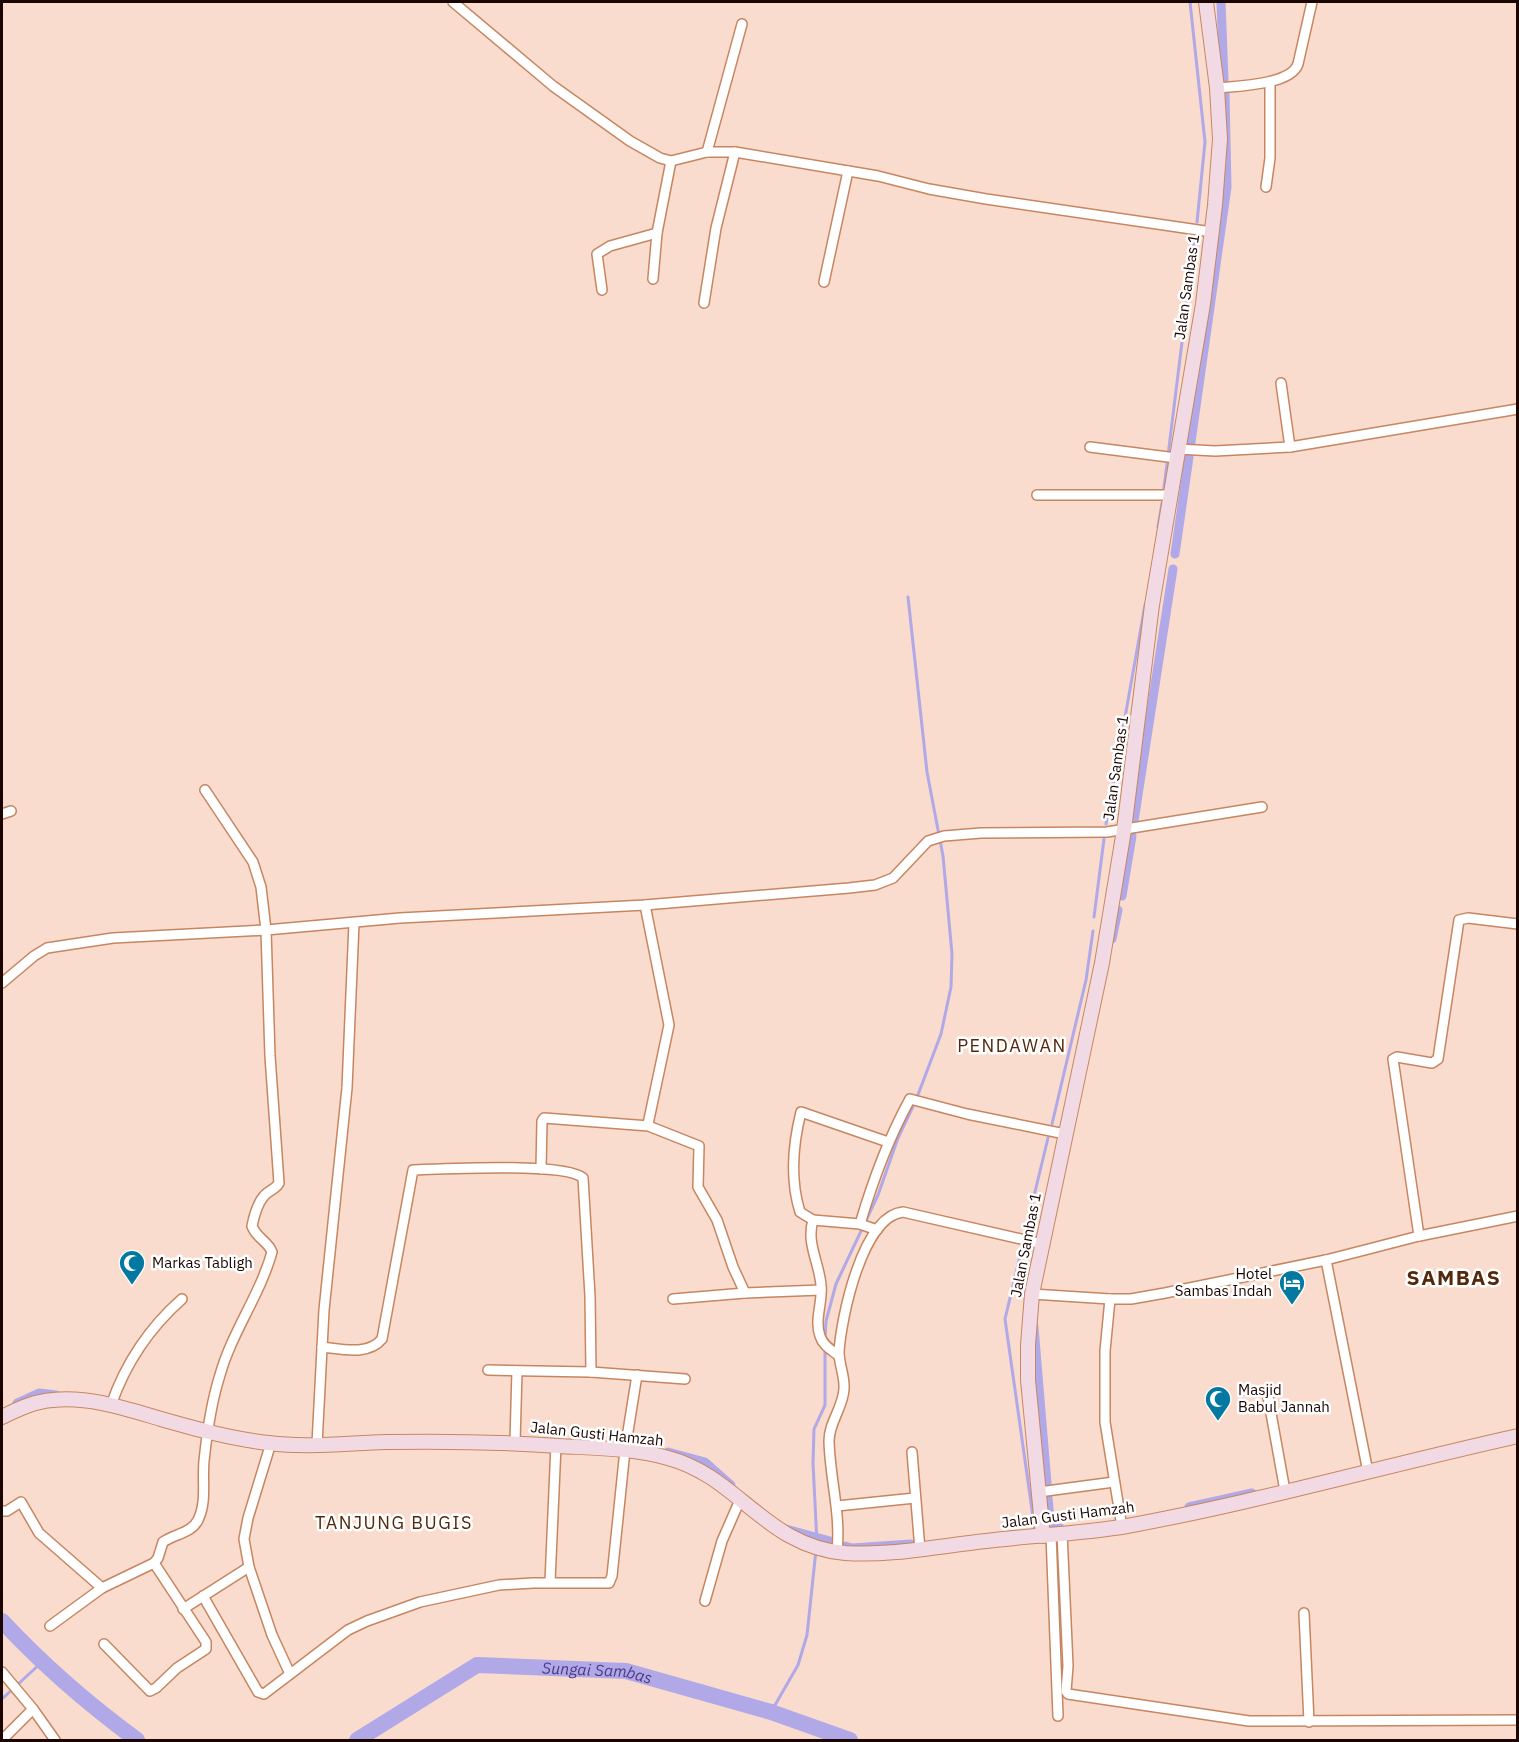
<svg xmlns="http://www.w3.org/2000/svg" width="1519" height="1742" font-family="'IBM Plex Sans',sans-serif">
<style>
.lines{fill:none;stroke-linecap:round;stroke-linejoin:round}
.stream{stroke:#b1a8e8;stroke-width:3}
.canal{stroke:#b1a8e8;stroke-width:9}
.river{stroke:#b1a8e8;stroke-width:16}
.street-casing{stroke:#c68661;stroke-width:12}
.secondary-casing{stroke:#c68661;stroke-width:16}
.street{stroke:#fff;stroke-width:9}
.secondary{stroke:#f2dae5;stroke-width:14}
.labels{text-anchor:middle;stroke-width:5;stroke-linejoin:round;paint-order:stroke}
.street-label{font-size:15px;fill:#1a0500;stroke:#fff}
.poi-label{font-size:15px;fill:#1a0500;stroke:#fff;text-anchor:start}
.water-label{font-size:16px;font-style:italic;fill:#4b3985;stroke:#fff}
.quarter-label{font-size:18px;letter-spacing:1.5px;fill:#54280b;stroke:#fff}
.district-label{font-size:21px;font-weight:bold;letter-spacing:1.5px;fill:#54280b;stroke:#fff}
</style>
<rect width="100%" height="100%" fill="#f9dccd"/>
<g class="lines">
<g class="stream">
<path d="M1190 2 1205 142 1197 222"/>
<path d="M1164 488 1195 237"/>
<path d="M1158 527 1162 503"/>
<path d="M1106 824 1145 605"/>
<path d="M1094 917 1104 839"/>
<path d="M1052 1124 1086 980 1093 931"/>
<path d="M1025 1233 1048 1138"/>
<path d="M1022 1248 1005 1319 1035 1531"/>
<path d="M825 1339 826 1321 836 1284 878 1195 898 1138 916 1100 941 1034 951 987 952 954 943 856 927 772 908 597"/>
<path d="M817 1543 813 1463 814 1429 825 1405V1349"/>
<path d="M2 1699 42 1662"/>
<path d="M771 1712 798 1665 807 1635 816 1550"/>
</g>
<g class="canal">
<path d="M1221 2 1224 80"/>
<path d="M1191 442 1227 187 1225 94"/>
<path d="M1175 554 1189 457"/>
<path d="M1134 821 1173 569"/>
<path d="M1122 896 1132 836"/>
<path d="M1112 939 1118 910"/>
<path d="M1034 1327 1047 1483"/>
<path d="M17 1403 39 1393 56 1395"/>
<path d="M668 1452 705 1462 731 1485"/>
<path d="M1048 1498 1051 1529 1060 1528"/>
<path d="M1189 1507 1252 1493"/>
<path d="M786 1529 830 1541"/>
<path d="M845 1546 852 1548 911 1544"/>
</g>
<g class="river">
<path d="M2 1621C43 1665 88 1704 137 1740"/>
<path id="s1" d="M357 1740 477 1665 626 1671 771 1712 850 1740"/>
</g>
<g class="street-casing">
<g id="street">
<path d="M453 2 553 86 630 141 660 158 671 161 707 152H735L878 176 929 189 986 199 1212 232"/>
<path d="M1217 88C1237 86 1291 85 1298 64L1312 2"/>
<path d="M707 152 742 24"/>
<path d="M1266 187 1270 158V82"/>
<path d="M653 279 657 233 671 161"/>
<path d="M824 282 848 171"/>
<path d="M602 290 597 254 610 246 657 233"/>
<path d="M704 303 716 228 735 152"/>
<path d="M1281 383 1290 447"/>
<path d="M1090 447 1176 458"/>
<path d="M1178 449 1215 451 1290 447 1518 409"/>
<path d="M1037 495H1170"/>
<path d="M2 814 11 811"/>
<path d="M645 905 669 1025 648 1124 651 1127 699 1146 698 1187 717 1220 733 1267 745 1293 821 1290"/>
<path d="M2 983 34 956 47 948 113 938 266 930 400 918 645 905 849 888 875 885 893 878 928 841 944 836 981 833 1107 832 1262 807"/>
<path d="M541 1169 542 1121 544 1118 649 1126"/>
<path d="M813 1220 800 1212C790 1180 793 1144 801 1112L888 1142"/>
<path d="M860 1224C873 1180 888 1139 910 1099L967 1114 1065 1134"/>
<path d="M1419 1236 1393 1059 1397 1057 1432 1063 1438 1059 1459 920 1468 918 1518 924"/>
<path d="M1326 1260 1368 1472"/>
<path d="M1032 1294 1110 1299H1131L1165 1293 1326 1260 1419 1236 1518 1216"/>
<path d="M673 1299 745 1293"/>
<path d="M1110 1299 1105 1351V1422L1122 1527"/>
<path d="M322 1347C341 1349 368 1356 382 1339L413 1170C441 1169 567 1162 583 1178L590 1296 591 1372"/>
<path d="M839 1356C832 1350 823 1346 820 1336 814 1320 823 1302 821 1285 819 1262 806 1243 813 1220L860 1224 877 1230"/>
<path d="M488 1370 591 1372 685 1379"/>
<path d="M1267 1391 1285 1491"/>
<path d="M111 1405C125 1365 149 1328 182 1299"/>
<path d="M515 1442 517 1371"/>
<path d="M271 1443 248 1518 244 1539 249 1567 272 1635 290 1674"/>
<path d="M317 1444 324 1310 347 1088 354 923"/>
<path d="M912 1452 920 1550"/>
<path d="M1039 1492 1114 1482"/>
<path d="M837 1506 915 1498"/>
<path d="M2 1511H7L21 1502 39 1533 102 1588"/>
<path d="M1062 1533 1068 1666 1066 1691 1068 1694 1249 1721 1518 1720"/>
<path d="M1051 1535 1058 1716"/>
<path d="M837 1551C841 1514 830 1479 829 1441 829 1422 843 1408 844 1389 845 1376 839 1365 839 1352 841 1319 862 1216 903 1212L1043 1244"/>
<path d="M550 1582 556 1445"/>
<path d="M203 1596 258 1692 264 1694 348 1630 367 1621 420 1602 499 1585 533 1583H609L612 1576 625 1450 637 1375"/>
<path d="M705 1601 722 1541 740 1500"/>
<path d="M183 1609 249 1567"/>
<path d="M1304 1613 1309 1722"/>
<path d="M50 1626 102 1588 154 1563 158 1558 163 1542C174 1534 192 1533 198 1520 207 1502 202 1481 204 1461 207 1432 211 1403 220 1375 232 1332 260 1295 272 1252 268 1241 256 1238 252 1226 254 1216 257 1204 264 1196 269 1190 275 1190 279 1183L270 1056 266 930 261 887 253 862 205 790"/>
<path d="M104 1644 150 1691 156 1688 177 1668 206 1649V1642L154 1563"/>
<path d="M2 1672 33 1709 55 1740"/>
<path d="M2 1740 33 1709"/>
</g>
</g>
<g class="secondary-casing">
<g id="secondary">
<path d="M2 1417C18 1409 35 1401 53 1400 89 1396 127 1409 161 1419 196 1429 232 1439 269 1443 307 1448 348 1443 386 1442 444 1441 502 1442 559 1446 596 1448 633 1448 668 1458 739 1477 765 1546 845 1553 893 1556 939 1546 986 1541 1033 1535 1081 1534 1127 1526 1258 1502 1387 1465 1518 1436"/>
<path d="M1043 1536 1028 1380V1345L1032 1294 1102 963 1124 830 1152 605 1203 304 1215 205 1220 139 1217 88 1206 2"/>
</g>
</g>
<use href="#street" class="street"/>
<use href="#secondary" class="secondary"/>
</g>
<defs>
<g id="mosque-pin" transform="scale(1.35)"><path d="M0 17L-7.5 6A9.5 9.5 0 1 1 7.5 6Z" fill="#0379a2" stroke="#fff"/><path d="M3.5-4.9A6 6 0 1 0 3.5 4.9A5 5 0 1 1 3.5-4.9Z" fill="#fff"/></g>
<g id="hotel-pin" transform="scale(1.35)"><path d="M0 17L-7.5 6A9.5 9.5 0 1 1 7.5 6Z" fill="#0379a2" stroke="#fff"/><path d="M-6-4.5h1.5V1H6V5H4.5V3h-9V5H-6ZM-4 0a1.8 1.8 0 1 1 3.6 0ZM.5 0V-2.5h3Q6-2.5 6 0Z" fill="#fff"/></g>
</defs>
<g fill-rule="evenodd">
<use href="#mosque-pin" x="132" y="1263"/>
<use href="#hotel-pin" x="1292" y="1283"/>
<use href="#mosque-pin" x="1218" y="1399"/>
</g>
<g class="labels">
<g class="street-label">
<text transform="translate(1187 287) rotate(-82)" y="5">Jalan Sambas 1</text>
<text transform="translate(1116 768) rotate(-82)" y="5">Jalan Sambas 1</text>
<text transform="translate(1026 1245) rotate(-79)" y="5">Jalan Sambas 1</text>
<text transform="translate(597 1434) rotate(6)" y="5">Jalan Gusti Hamzah</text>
<text transform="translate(1068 1515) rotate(-7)" y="5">Jalan Gusti Hamzah</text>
</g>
<g class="poi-label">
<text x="152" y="1268">Markas Tabligh</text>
<text x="1272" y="1279" text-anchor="end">Hotel<tspan x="1272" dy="17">Sambas Indah</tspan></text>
<text x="1238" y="1395">Masjid<tspan x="1238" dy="17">Babul Jannah</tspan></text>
</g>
<g class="water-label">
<text dy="6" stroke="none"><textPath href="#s1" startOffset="262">Sungai Sambas</textPath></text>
</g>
<g class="quarter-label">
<text x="1012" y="1052">PENDAWAN</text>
<text x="394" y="1529">TANJUNG BUGIS</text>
</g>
<g class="district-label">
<text x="1454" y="1285">SAMBAS</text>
</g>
</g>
<rect width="1519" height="1742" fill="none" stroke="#1a0500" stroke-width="6"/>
</svg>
